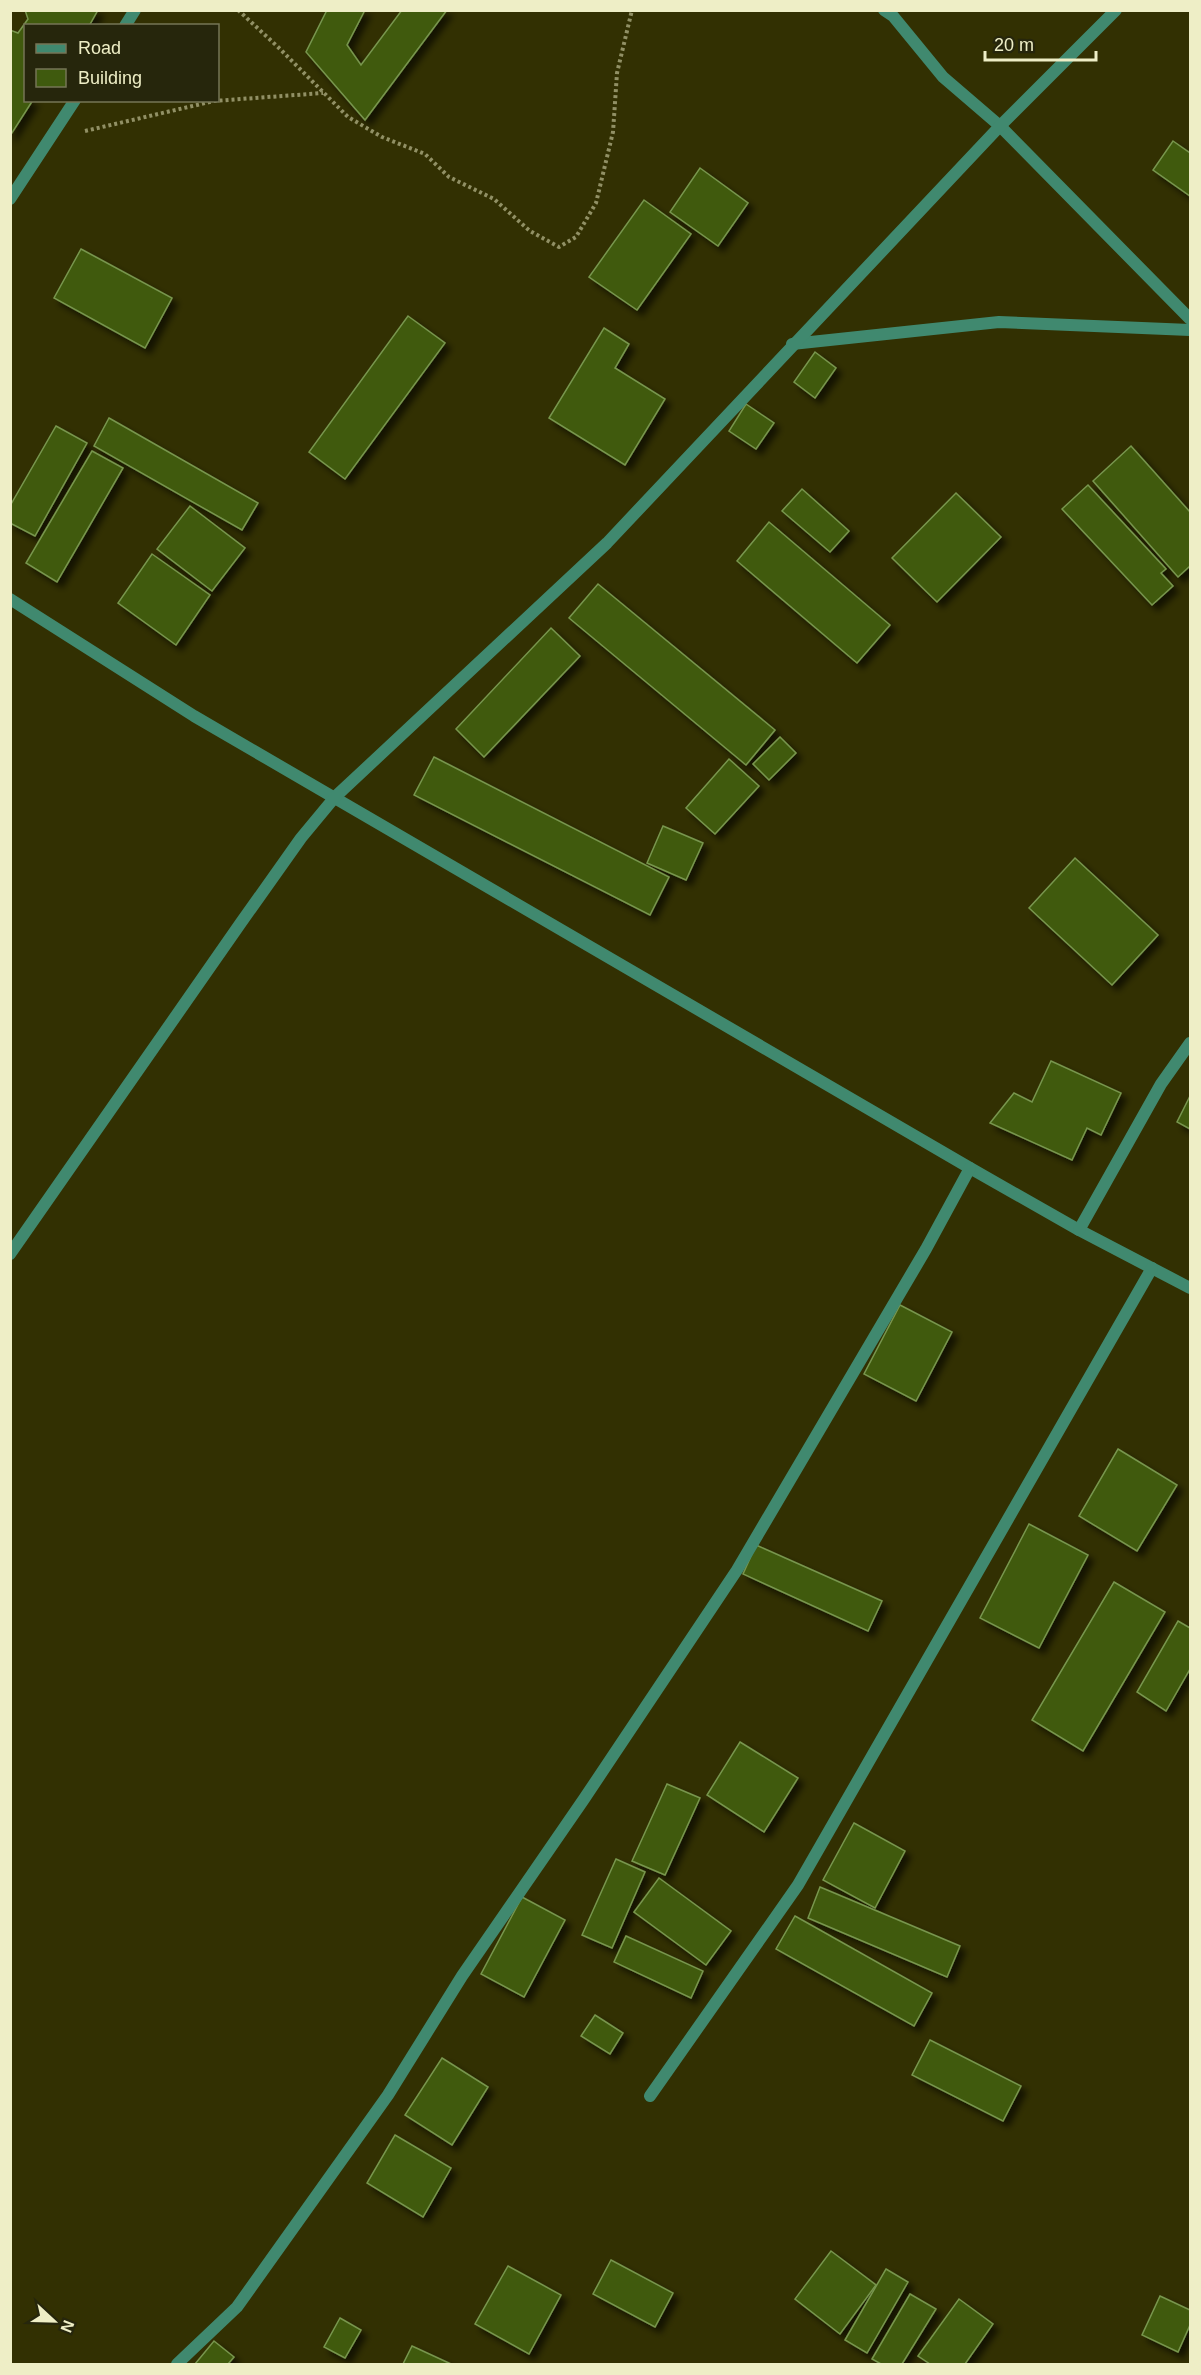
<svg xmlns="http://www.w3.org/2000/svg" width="1201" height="2375" font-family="Arial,sans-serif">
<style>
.building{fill:#3f5a0e;stroke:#78964e;stroke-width:1.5;filter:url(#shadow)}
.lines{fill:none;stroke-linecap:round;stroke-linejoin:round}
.path{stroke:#919065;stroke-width:4;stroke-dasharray:3 3;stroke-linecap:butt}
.street{stroke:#40896f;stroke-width:12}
</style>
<defs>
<filter id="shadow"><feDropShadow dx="5.5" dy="5.5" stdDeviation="3" flood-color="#0009"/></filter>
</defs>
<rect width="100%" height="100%" fill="#323002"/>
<g class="building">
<path d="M25 10H98L89 26H26V100H33L10 136V30L18 33 28 19Z"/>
<path d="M327 10H365L347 45 361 65 402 10H447L365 120 306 52Z"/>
<path d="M1173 141 1190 153V196L1153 170Z"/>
<path d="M700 168 748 203 718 246 670 212Z"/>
<path d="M644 200 691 234 637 310 589 277Z"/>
<path d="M81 249 172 298 145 348 54 298Z"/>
<path d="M408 316 445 343 345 479 309 452Z"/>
<path d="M604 328 629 344 615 368 665 399 625 465 549 418Z"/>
<path d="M815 352 836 368 815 398 794 382Z"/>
<path d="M746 404 774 423 756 449 729 431Z"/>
<path d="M109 418 258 503 242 530 94 446Z"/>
<path d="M56 426 87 443 35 536 10 523V506Z"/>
<path d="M1131 446 1190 512V566L1178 577 1093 481Z"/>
<path d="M92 451 123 468 57 582 26 563Z"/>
<path d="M1088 485 1166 569 1161 573 1173 586 1152 605 1062 509Z"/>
<path d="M802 489 849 531 830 552 782 511Z"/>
<path d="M956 493 1001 537 937 602 892 558Z"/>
<path d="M190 506 245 548 212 591 157 549Z"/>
<path d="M769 522 890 625 857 663 737 561Z"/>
<path d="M152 554 210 595 176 645 118 603Z"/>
<path d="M598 584 775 730 746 765 569 618Z"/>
<path d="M551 628 580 656 484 757 456 729Z"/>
<path d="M780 737 796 753 769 780 753 764Z"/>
<path d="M434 757 669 877 650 915 414 795Z"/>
<path d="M729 759 759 786 715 834 686 808Z"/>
<path d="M663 826 703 843 686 880 647 863Z"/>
<path d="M1075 858 1158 935 1112 985 1029 908Z"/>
<path d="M1051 1061 1121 1093 1101 1135 1087 1128 1072 1160 990 1123 1014 1093 1032 1102Z"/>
<path d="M1190 1096V1129L1177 1122Z"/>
<path d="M900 1305 952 1332 916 1401 864 1374Z"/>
<path d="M1118 1449 1177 1485 1137 1551 1079 1516Z"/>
<path d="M1029 1524 1088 1555 1039 1648 980 1618Z"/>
<path d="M756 1545 882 1601 868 1631 743 1574Z"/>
<path d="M1114 1582 1165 1612 1083 1751 1032 1720Z"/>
<path d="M1178 1621 1190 1628V1669L1166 1711 1137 1692Z"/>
<path d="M740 1742 798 1778 764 1832 707 1795Z"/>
<path d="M667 1784 700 1798 665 1875 632 1861Z"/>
<path d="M854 1823 905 1851 875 1908 823 1880Z"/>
<path d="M616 1859 645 1872 612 1948 582 1935Z"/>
<path d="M659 1878 731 1931 706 1965 634 1912Z"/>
<path d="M820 1887 960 1946 947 1977 808 1918Z"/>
<path d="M522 1897 565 1920 524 1997 481 1974Z"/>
<path d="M795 1916 932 1993 914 2026 776 1949Z"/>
<path d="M626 1936 703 1971 691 1998 614 1962Z"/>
<path d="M595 2015 623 2033 610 2054 581 2036Z"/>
<path d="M930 2040 1021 2086 1003 2121 912 2075Z"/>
<path d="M442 2058 488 2087 452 2145 405 2115Z"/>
<path d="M395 2135 451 2168 423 2217 367 2183Z"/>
<path d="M831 2251 876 2285 840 2334 795 2299Z"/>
<path d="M611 2260 673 2293 655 2327 593 2294Z"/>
<path d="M508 2266 561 2295 529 2354 475 2324Z"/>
<path d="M886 2269 908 2282 867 2353 845 2340Z"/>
<path d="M910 2294 936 2309 902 2364H881L872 2359Z"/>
<path d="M1160 2296 1190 2310V2325L1178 2352 1142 2335Z"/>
<path d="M959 2299 993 2324 965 2364H930L918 2356Z"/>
<path d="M340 2318 361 2330 345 2358 324 2347Z"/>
<path d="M214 2341 234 2357 228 2364H195Z"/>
<path d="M412 2346 451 2364H403Z"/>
</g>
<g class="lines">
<g class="path">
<path d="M238 10 278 47 348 117 382 137 425 154 449 177 494 199 530 231 559 247 576 237 596 203 613 132 617 73 632 10"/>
<path d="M85 131 214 101 323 93"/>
</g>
<g class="street">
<path d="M884 10 893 16 943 77 1000 126 1190 319"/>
<path d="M125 26 135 10"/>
<path d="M10 199 75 100"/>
<path d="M792 344 999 322 1190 330"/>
<path d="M10 599 194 716 970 1168 1079 1230 1190 1288"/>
<path d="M1079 1230 1161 1084 1190 1043"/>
<path d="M10 1254 240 924 301 838 335 797 607 543 1000 126 1116 10"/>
<path d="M650 2096 798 1885 1152 1268"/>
<path d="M177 2364 237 2307 388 2095 462 1976 584 1799 737 1570 926 1249 970 1168"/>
</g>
</g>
<rect width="1201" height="2375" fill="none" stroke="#eeeec6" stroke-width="24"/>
<rect x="24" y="24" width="195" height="78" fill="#26260c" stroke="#767656" stroke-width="1.5"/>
<rect x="36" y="44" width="30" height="9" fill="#40896f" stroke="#767656" stroke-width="1.5"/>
<text x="78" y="54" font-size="18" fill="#eeeec6">Road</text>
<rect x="36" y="69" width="30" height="18" fill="#3f5a0e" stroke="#767656" stroke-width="1.5"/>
<text x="78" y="84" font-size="18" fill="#eeeec6">Building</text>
<g transform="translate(54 2321) rotate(112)" stroke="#26260c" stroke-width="4.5" paint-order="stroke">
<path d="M0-4.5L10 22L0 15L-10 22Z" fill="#eeeec6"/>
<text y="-9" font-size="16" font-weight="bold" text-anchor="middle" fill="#eeeec6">N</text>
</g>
<path d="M985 51v9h111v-9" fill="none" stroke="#eeeec6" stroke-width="3"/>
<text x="994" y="51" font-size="18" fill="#eeeec6" stroke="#26260c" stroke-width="4.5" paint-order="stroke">20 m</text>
</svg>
